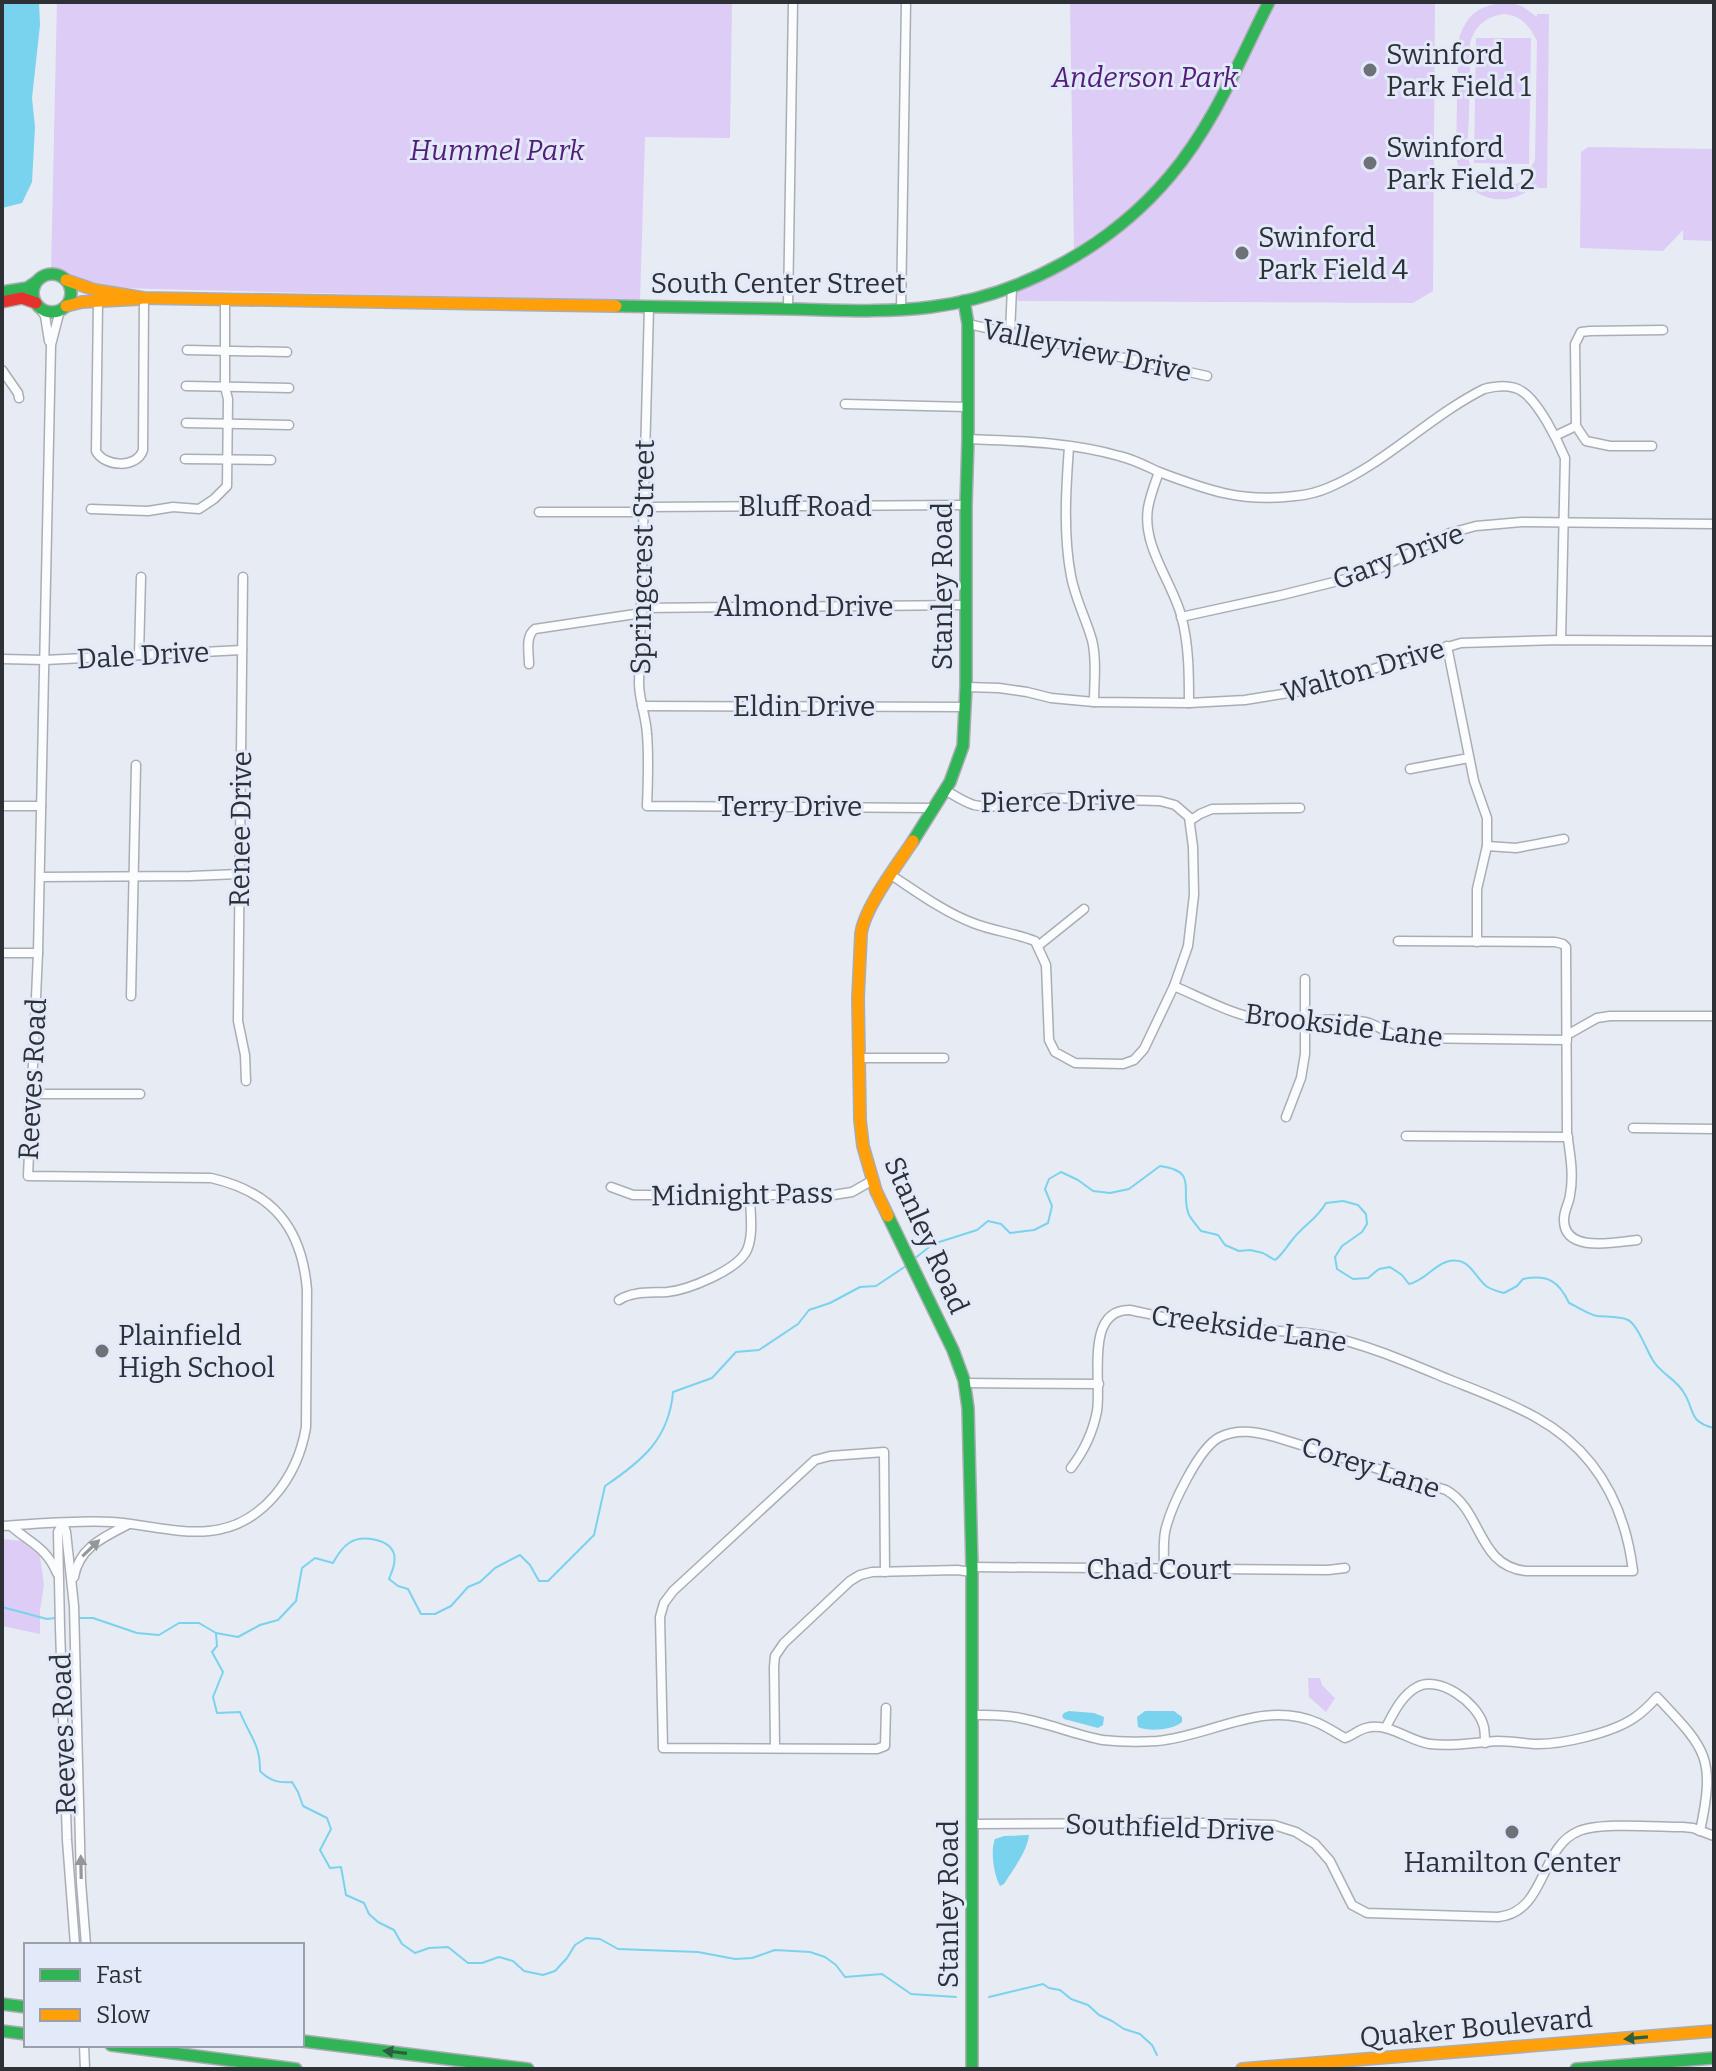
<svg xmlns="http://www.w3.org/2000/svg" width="1716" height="2071" font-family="Bitter,serif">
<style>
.green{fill:#ddccf5;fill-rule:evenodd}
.water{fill:#79d3ee}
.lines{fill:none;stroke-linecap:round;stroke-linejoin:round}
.stream{stroke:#79d3ee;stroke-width:2}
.street-casing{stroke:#aaadb4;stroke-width:11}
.fast-casing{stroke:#aaadb4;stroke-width:14}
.slow-casing{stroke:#aaadb4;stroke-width:14}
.jam-casing{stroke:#aaadb4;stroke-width:14}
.street{stroke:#fbfcfd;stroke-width:8}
.fast{stroke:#30b455;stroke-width:11}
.slow{stroke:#ff9f0a;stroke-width:11}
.jam{stroke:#e5322d;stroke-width:11}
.oneway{fill:#949699}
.oneway2{fill:#2e5e40}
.poi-dot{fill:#6e7178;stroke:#e2e9f8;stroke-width:3}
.labels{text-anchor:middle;stroke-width:6;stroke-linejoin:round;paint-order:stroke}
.poi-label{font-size:28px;fill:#2d3035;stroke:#e2e9f8;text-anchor:start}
.park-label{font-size:28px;font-style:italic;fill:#531d7a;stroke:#e2e9f8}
.street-label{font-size:28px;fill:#2d3035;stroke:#e2e9f8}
</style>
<rect width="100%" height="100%" fill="#e7ebf3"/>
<g class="green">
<path d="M57 2H732L730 138 645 137 640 301 117 288 51 272Z"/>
<path d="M1070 2H1435L1433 291 1413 303 1018 301 1012 287 1069 261 1149 197 1074 249Z"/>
<path d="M1511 3 1522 6 1537 17V14H1549L1547 188H1534V186C1512 206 1478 204 1462 177 1459 171 1458 165 1456 158L1458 42C1466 13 1481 3 1511 3ZM1503 14C1521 15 1530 26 1537 41L1535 160 1524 181C1501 191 1476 189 1469 161 1466 146 1469 127 1469 112 1470 89 1470 66 1470 43 1475 26 1485 17 1503 14Z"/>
<path d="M1476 38H1531L1529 164 1474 163Z"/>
<path d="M1588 147 1714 149V241L1683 240V230L1663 251 1580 248 1581 152Z"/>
<path d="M2 1539 21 1541 40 1556 44 1585 40 1610V1634L2 1626Z"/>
<path d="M1308 1678H1320L1322 1685 1335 1698 1326 1712 1309 1697Z"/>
</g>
<g class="water">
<path d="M2 2H39L40 25 32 98 35 127 32 182 22 203 2 208Z"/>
<path d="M1069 1711 1094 1713 1104 1717 1103 1725 1098 1728 1064 1719 1062 1716 1064 1713Z"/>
<path d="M1145 1711H1174L1182 1717V1722C1173 1730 1149 1732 1138 1727L1137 1717Z"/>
<path d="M1029 1835C1027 1852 1013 1869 1004 1884L1000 1886C994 1875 990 1851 995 1839L1004 1836Z"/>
</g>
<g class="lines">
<g class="stream">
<path d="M914 1259 933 1244 977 1230 988 1221 1001 1224 1010 1233 1034 1230 1048 1223 1052 1206 1045 1189 1049 1179 1061 1172 1078 1180 1093 1191 1110 1193 1129 1189 1160 1166C1200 1171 1179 1192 1189 1215 1192 1220 1197 1226 1201 1231L1218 1235 1225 1245 1239 1251 1250 1250 1263 1253 1275 1260C1283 1254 1286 1247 1293 1239 1305 1224 1316 1220 1326 1203L1343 1201 1358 1205 1366 1214 1367 1224 1362 1232 1342 1246 1335 1257 1337 1269 1353 1279 1368 1278 1379 1269 1390 1267 1402 1275 1409 1284C1424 1281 1432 1267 1446 1262 1469 1255 1473 1275 1486 1286 1492 1290 1497 1291 1504 1293L1517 1286 1523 1279C1547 1274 1559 1281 1569 1303 1578 1307 1588 1314 1597 1316 1607 1317 1620 1316 1628 1320 1638 1325 1647 1352 1654 1362 1663 1375 1677 1380 1684 1393 1695 1410 1688 1422 1714 1428"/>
<path d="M2 1607 47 1619 55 1618"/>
<path d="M77 1618H93L137 1633 159 1635 179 1623H199L216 1633 238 1637 260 1625 278 1620 296 1601 302 1568 315 1558 333 1563C337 1556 341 1548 349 1543 361 1535 389 1538 394 1554 396 1563 392 1571 389 1579L398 1586 408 1589 421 1614H435L451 1606 468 1587 480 1582 495 1568 520 1555 530 1565 539 1581H548L594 1535 605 1486C642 1461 669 1439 673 1392L712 1378 736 1352 759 1350 798 1324 809 1310 830 1303 860 1287 876 1286 906 1266"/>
<path d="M216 1634 217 1646 212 1652 223 1672 213 1697 217 1713 240 1712C249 1735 261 1745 260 1771 270 1781 278 1783 292 1782L298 1792 303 1806 327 1818 331 1829 320 1850 330 1868 341 1867 346 1895 364 1903 369 1914 378 1922 394 1930 402 1944 415 1953 429 1948 448 1947 468 1963H482L499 1957 513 1961 524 1971 543 1975 555 1971 567 1958 575 1945 586 1938 600 1939 618 1949 698 1952 735 1959 752 1958 775 1950 810 1952 825 1957 836 1965 845 1977 882 1974 911 1994 956 1997"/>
<path d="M989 1997 1043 1984 1049 1988 1060 1990 1071 1999 1088 2005 1099 2015 1112 2021 1124 2029 1140 2034 1152 2045 1157 2055"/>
<path d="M2 2068 6 2069"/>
</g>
<g class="street-casing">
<g id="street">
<path d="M98 302 96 451C104 467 137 469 143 450L144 298"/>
<path d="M39 307 45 316 49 341"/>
<path d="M649 307 639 683C639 700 646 716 647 734 649 758 648 782 647 806L933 808"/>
<path d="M788 308 793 2"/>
<path d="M901 310 906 2"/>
<path d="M968 324 1207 376"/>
<path d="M1010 334 1012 287"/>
<path d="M187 350 287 352"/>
<path d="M2 370 18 393 19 398"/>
<path d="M186 386 289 388"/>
<path d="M845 404 967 407"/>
<path d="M186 423 289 425"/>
<path d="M1555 436 1576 426"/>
<path d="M968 439C1018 441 1070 442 1119 456 1133 459 1146 466 1159 472 1207 490 1242 503 1295 496 1307 495 1319 492 1330 487 1386 463 1430 416 1484 389 1496 386 1512 384 1523 392 1539 403 1557 439 1565 458L1561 640"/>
<path d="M1652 446H1610L1586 441 1576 426 1575 344 1581 332 1590 331 1663 330"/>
<path d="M1069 447C1066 488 1063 534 1071 576 1075 598 1086 619 1092 640 1097 660 1094 682 1094 702"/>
<path d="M185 459 271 460"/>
<path d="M1159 472C1155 483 1150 496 1148 508 1142 546 1171 580 1181 615 1189 644 1189 674 1189 703"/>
<path d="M644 507 966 505"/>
<path d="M91 509 148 511 173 507 199 509 214 499 227 486 228 399 225 387V299"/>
<path d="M539 512H644"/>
<path d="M243 577 238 1021 245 1055 246 1081"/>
<path d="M642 608 966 605"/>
<path d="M1181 617 1282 595 1370 573 1450 533 1476 526 1522 522 1714 524"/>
<path d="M1447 646 1474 781 1487 818V846L1477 889V942"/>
<path d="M139 655 141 577"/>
<path d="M2 659 45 660 242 650"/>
<path d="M529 664C529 652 525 636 535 629L642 613"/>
<path d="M966 687 999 688 1027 692 1051 698 1094 702 1189 703 1245 700 1313 689 1376 668 1461 643 1561 640 1714 641"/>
<path d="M642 706 966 707"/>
<path d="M1410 769 1469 758"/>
<path d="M2 806H41"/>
<path d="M1191 820 1200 814 1212 809 1300 808"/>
<path d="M1487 846 1516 848 1564 839"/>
<path d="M891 875C917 892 944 912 973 923 993 931 1015 933 1035 941L1046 965 1049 1040 1055 1052 1075 1063 1123 1064 1134 1060 1144 1049 1174 986 1188 946 1194 895 1193 847 1189 817 1175 805 1160 801 1051 798C1027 799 998 811 974 805 964 802 954 795 945 790"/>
<path d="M40 877 191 876 239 874"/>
<path d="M1398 941 1555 942 1563 944 1566 947 1567 1133C1570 1153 1574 1175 1570 1195 1569 1204 1564 1210 1564 1219 1563 1254 1616 1242 1637 1240"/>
<path d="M1038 946 1084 909"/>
<path d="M2 953H38"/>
<path d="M1174 986C1204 999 1234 1016 1266 1020 1299 1023 1333 1016 1365 1022 1379 1025 1390 1036 1404 1038L1567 1040"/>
<path d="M131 996 136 765"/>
<path d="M1567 1035 1597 1018 1610 1016H1714"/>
<path d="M858 1058H944"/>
<path d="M31 1094H140"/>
<path d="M1286 1117 1301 1078 1305 1054V979"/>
<path d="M1633 1128 1714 1129"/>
<path d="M1406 1136 1568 1137"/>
<path d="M611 1187 633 1195H833L852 1192 873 1180"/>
<path d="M619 1300C633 1291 650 1293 667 1292 688 1290 738 1270 747 1250 754 1234 750 1212 750 1195"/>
<path d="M964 1383 1099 1384"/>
<path d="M1071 1468C1084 1451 1093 1432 1097 1411 1102 1382 1084 1309 1130 1310 1163 1317 1197 1325 1231 1328 1261 1331 1292 1330 1322 1335 1366 1344 1407 1362 1448 1379 1478 1391 1509 1402 1537 1418 1596 1451 1625 1506 1633 1571H1526C1477 1566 1483 1511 1446 1490L1275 1437C1257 1432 1238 1428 1220 1437 1199 1447 1170 1508 1165 1532 1163 1543 1164 1557 1164 1569"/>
<path d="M63 1523 58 1532 60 1628 67 1840 75 1945"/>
<path d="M63 1523 66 1532 74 1606 81 1882 86 1945"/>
<path d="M2 1526C38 1524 76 1520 112 1522 144 1524 177 1534 209 1531 263 1526 298 1476 306 1427L307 1290C302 1228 273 1192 211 1178L28 1176 38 953 51 345 60 310"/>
<path d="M11 1526C30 1543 46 1547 57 1573"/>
<path d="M972 1567 1328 1570 1345 1568"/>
<path d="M885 1572 884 1452 830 1456 815 1460 673 1591 664 1603 660 1617 663 1748 877 1749 885 1746 886 1708"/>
<path d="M74 1577C79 1548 102 1538 127 1525"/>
<path d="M971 1715C988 1715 1004 1714 1020 1718 1048 1723 1075 1735 1103 1740 1120 1742 1140 1742 1157 1741 1212 1736 1263 1699 1318 1723 1327 1727 1336 1733 1345 1738 1352 1736 1358 1730 1366 1728 1390 1722 1408 1741 1430 1744 1453 1747 1475 1742 1498 1741 1510 1741 1522 1743 1534 1744 1561 1745 1612 1733 1634 1718 1643 1712 1650 1705 1657 1697 1706 1749 1716 1757 1700 1831"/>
<path d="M1386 1727C1394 1712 1402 1695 1417 1687 1439 1675 1476 1702 1483 1724 1485 1729 1485 1737 1485 1743"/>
<path d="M775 1748 774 1667 775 1656 784 1643 850 1581 860 1575 872 1572 957 1570 972 1572"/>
<path d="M972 1824 1206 1823 1274 1825 1296 1832 1315 1844 1330 1861 1352 1905 1367 1913 1498 1917C1547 1912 1539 1847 1579 1831 1601 1822 1657 1827 1683 1827L1693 1828 1714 1836"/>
<path d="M84 2045 85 2069"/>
</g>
</g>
<g class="fast-casing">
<g id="fast">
<circle cx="52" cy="293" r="19"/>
<path d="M2 292 27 288 36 282"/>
<path d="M616 306C675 307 733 308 792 309 838 310 885 313 931 307 1022 296 1112 245 1170 176 1214 124 1239 61 1269 2"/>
<path d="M913 841 950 782 963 746 966 687V505L968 439V324L964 301"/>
<path d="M888 1216 953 1350 964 1380 968 1408 972 1567V2069"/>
<path d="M2 2004 26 2007"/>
<path d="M2 2031 26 2034"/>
<path d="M302 2041 528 2069"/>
<path d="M111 2045 296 2069"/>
<path d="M1576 2069 1714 2058"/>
</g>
</g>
<g class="slow-casing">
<g id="slow">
<path d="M66 280 95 290 144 298 616 306"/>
<path d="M66 306 82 302 139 299"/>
<path d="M888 1216 876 1191 863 1146 860 1120 858 998 861 934C864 908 898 864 913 841"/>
<path d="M1242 2069 1714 2031"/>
</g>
</g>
<g class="jam-casing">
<path id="jam" d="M2 302 22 298 36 303"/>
</g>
<use href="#street" class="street"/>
<use href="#fast" class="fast"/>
<use href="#slow" class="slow"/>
<use href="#jam" class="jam"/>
</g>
<defs><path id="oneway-solid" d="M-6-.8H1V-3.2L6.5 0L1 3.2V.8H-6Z" transform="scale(2)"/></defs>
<g class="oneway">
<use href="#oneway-solid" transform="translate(91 1548) rotate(-44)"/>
<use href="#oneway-solid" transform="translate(81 1867) rotate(-91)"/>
</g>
<g class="oneway2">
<use href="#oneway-solid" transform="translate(1636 2038) rotate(175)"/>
<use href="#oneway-solid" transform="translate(395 2052) rotate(-173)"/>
</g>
<g class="poi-dot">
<circle cx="1370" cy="70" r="8"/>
<circle cx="1370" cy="163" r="8"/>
<circle cx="1242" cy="253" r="8"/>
<circle cx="102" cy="1351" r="8"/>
<circle cx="1512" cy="1832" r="8"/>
</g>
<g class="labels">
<g class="poi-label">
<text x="1386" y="64">Swinford<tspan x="1386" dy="32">Park Field 1</tspan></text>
<text x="1386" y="157">Swinford<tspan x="1386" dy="32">Park Field 2</tspan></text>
<text x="1258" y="247">Swinford<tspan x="1258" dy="32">Park Field 4</tspan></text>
<text x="118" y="1345">Plainfield<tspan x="118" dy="32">High School</tspan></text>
<text x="1512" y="1872" text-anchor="middle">Hamilton Center</text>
</g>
<g class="park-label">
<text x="1145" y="87">Anderson Park</text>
<text x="497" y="160">Hummel Park</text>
</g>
<g class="street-label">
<text x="778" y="293">South Center Street</text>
<text transform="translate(1087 350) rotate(12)" y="10">Valleyview Drive</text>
<text x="805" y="516">Bluff Road</text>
<text transform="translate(1398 556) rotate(-21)" y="10">Gary Drive</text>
<text transform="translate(642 557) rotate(-89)" y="10">Springcrest Street</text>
<text transform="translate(942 586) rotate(-90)" y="10">Stanley Road</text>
<text x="804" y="616">Almond Drive</text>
<text transform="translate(143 655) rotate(-3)" y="10">Dale Drive</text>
<text transform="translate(1363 670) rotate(-16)" y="10">Walton Drive</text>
<text x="804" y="716">Eldin Drive</text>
<text transform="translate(1058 801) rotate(-1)" y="10">Pierce Drive</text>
<text x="790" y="816">Terry Drive</text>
<text transform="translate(240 829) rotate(-89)" y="10">Renee Drive</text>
<text transform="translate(1344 1025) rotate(7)" y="10">Brookside Lane</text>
<text transform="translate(32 1079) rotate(-87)" y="10">Reeves Road</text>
<text transform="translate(742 1194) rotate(-1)" y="10">Midnight Pass</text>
<text transform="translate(927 1235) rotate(66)" y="10">Stanley Road</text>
<text transform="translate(1249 1328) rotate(8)" y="10">Creekside Lane</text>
<text transform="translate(1371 1467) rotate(18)" y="10">Corey Lane</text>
<text x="1159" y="1579">Chad Court</text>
<text transform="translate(63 1734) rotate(-92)" y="10">Reeves Road</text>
<text transform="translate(1170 1827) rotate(2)" y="10">Southfield Drive</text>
<text transform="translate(948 1904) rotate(-90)" y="10">Stanley Road</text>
<text transform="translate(1476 2027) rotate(-5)" y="10">Quaker Boulevard</text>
</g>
</g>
<rect width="1716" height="2071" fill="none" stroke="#2d3035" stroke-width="8"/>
<rect x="24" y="1943" width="280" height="104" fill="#e2e9f8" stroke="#9a9faa" stroke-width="2"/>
<rect x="40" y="1969" width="40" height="12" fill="#30b455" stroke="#9a9faa" stroke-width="2"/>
<text x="96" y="1983" font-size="24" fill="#2d3035">Fast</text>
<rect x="40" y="2009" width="40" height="12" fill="#ff9f0a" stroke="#9a9faa" stroke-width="2"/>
<text x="96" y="2023" font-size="24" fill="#2d3035">Slow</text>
</svg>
